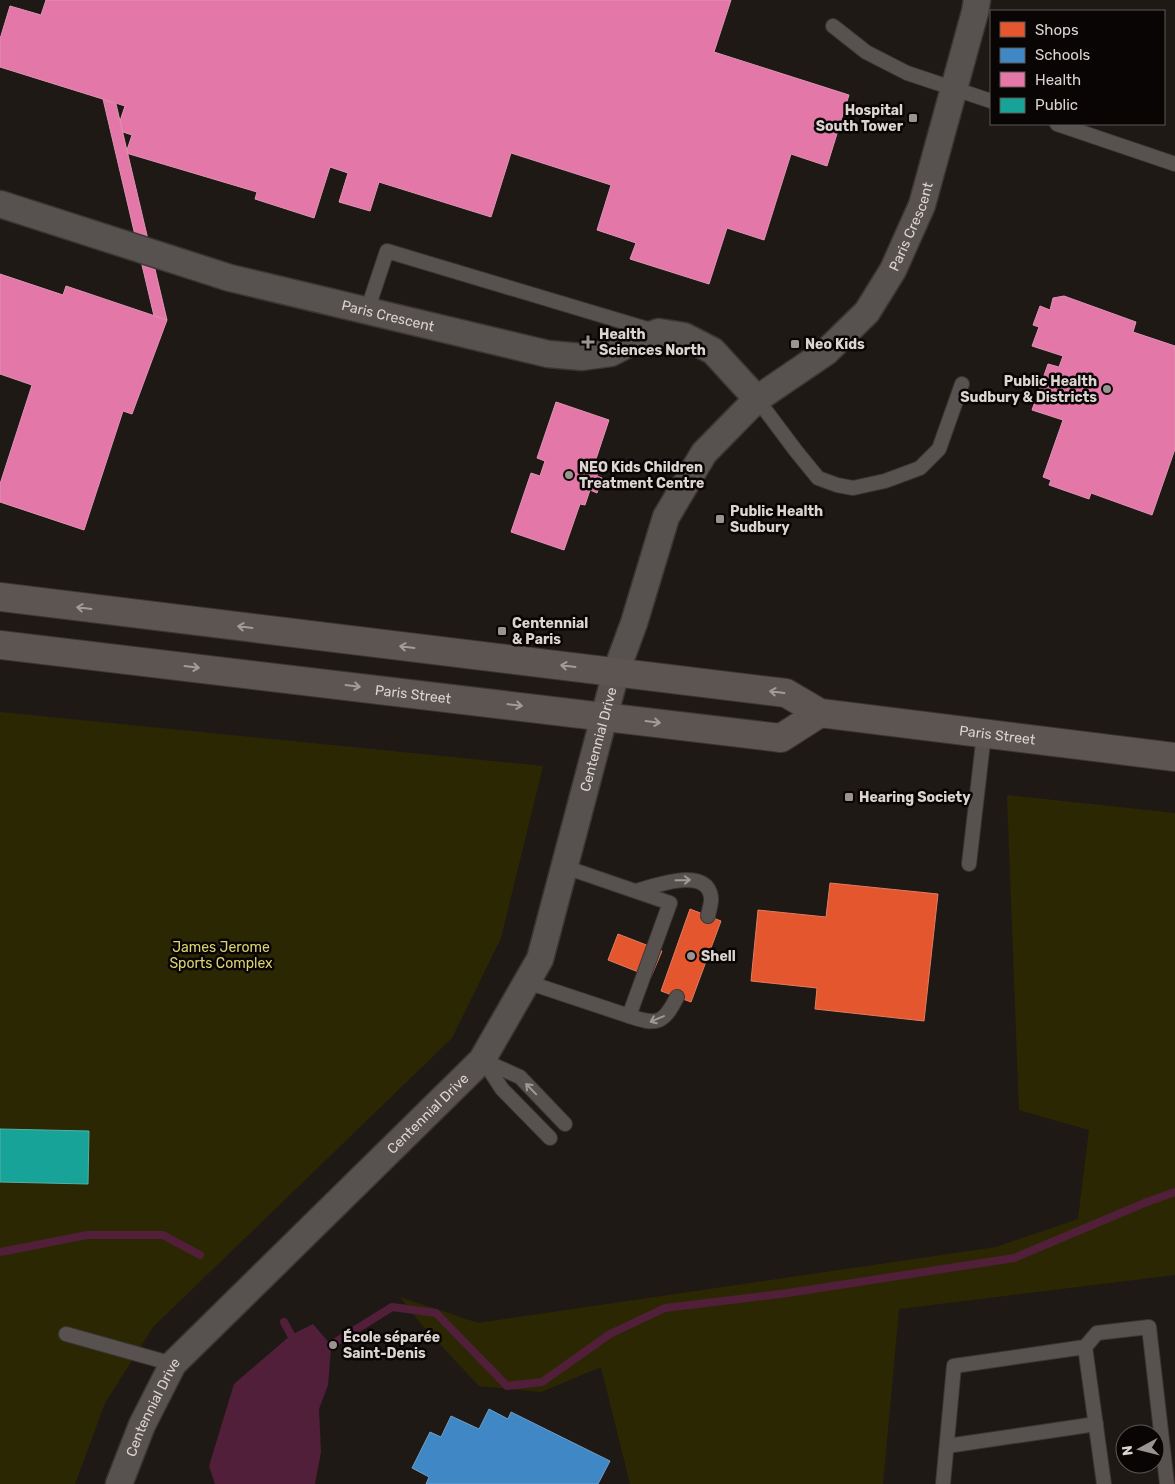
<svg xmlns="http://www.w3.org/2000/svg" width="1175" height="1484" font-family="Rubik,sans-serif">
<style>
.green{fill:#2c2703}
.water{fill:#511f39}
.shops{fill:#e4572e;stroke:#e27c5f}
.schools{fill:#3f88c5;stroke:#6e9fc8}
.health{fill:#e377a8;stroke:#e193b4}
.public{fill:#17a398;stroke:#52b2a9}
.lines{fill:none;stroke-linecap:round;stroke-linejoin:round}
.stream{stroke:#511f39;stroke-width:8}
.lane-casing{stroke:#3b3634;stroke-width:16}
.street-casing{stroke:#3b3634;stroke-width:29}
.secondary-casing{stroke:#3b3634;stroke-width:30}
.lane{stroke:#57524f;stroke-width:14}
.street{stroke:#57524f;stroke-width:26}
.secondary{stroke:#5c5551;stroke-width:28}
.oneway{stroke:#a29b97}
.oneway2{stroke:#a09a96}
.poi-dot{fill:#9a938f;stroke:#090504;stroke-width:2}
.labels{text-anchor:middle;stroke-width:5;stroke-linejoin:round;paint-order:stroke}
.poi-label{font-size:14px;font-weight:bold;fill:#dcd4d0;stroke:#090504;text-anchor:start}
.street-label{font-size:14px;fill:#dcd4d0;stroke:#090504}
.park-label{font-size:14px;fill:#dbd273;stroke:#090504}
</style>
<rect width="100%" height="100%" fill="#1f1916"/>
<g class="green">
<path d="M0 712 543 766 501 938 452 1038 153 1327 105 1403 75 1484H0Z"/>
<path d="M1007 795 1175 813V1275L899 1309 883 1484H630L601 1367 541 1392 479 1386 421 1324 400 1297 478 1323 996 1247 1078 1219 1089 1130 1019 1110Z"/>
</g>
<path class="water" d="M313 1324 331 1345V1349L328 1385 319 1409 321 1452 315 1484H215L209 1466 234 1384 291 1335Z"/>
<g class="shops">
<path d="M830 883 938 894 924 1021 815 1009 817 988 751 981 758 910 826 917Z"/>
<path d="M690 909 721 921 691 1002 661 991Z"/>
<path d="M618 934 662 951 651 977 608 960Z"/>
</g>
<path class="schools" d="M489 1409 508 1419 511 1412 610 1461 598 1484H426L429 1477 412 1468 430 1432 441 1437 451 1416 479 1429Z"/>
<g class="health">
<path d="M46 0H731L714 52 849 95 827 166 791 154 764 240 727 228 709 284 630 259 636 243 597 230 611 185 511 153 491 217 379 182 370 211 339 202 348 173 330 167 314 218 255 199 257 192 126 153 132 135 117 130 125 106 0 67V39L10 6 41 15Z"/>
<path d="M103 99 116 104 167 320 154 316Z"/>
<path d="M0 274 63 295 66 286 167 320 132 414 123 411 84 530 0 502V484L32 385 0 374Z"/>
<path d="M1064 296 1136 322 1133 332 1175 346V449L1152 515 1091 493 1089 499 1049 485 1051 480 1043 477 1063 420 1032 410 1048 364 1059 367 1063 356 1032 346 1039 327 1033 325 1040 306 1050 310 1053 298Z"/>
<path d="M556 402 609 420 595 462 601 464 597 476 602 478 597 493 590 490 585 505 580 504 564 550 511 532 531 473 540 476 545 461 537 458Z"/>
</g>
<path class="public" d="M0 1129 89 1131 88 1184 0 1182Z"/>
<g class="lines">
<g class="stream">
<path d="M0 1252 87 1235H163L200 1255"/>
<path d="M284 1322 291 1335"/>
<path d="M331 1345 392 1307 436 1313 507 1386 542 1382 610 1334 665 1308 788 1293 1014 1258 1147 1202 1175 1192"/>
</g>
<g class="lane-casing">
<g id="lane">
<path d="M833 26 866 52 907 73 991 101"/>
<path d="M1057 124 1175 164"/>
<path d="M367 311 387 251 654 331"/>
<path d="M757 399 796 451 818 478 837 485 853 488 885 481 920 468 939 449 962 384"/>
<path d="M969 864 984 734"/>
<path d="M636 891C655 886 707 866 711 897 712 902 709 910 708 916"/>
<path d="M527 982 629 1016 670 903 565 867"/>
<path d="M629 1016C656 1025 663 1025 677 997"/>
<path d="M482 1060 520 1077 565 1124"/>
<path d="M483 1060 502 1089 550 1138"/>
<path d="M66 1334 173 1364"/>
<path d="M1085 1347 1097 1333 1149 1327 1167 1484"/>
<path d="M947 1446 1096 1424"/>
<path d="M943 1484 954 1366 1085 1347 1104 1484"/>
</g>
</g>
<g class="street-casing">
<g id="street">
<path id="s1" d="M0 204 230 278 548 354 582 357 611 353 634 341 659 332 684 336 713 351 757 399"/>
<path id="s2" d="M119 1484 142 1425 173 1364 482 1060 540 959 616 672 634 623 666 517 704 453 757 399 826 352 867 312 893 270 922 205 975 12 977 0"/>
</g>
</g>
<g class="secondary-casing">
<g id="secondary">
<path id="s3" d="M0 597 786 693 820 713 1175 757"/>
<path id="s4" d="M0 645 781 738 820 713"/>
</g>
</g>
<use href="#lane" class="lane"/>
<use href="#street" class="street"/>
<use href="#secondary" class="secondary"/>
</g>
<defs><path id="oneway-shaft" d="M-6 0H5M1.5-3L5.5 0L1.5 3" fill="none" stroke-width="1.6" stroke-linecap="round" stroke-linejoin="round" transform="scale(1.25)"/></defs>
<g class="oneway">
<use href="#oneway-shaft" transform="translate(84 608) rotate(-173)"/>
<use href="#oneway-shaft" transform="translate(245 627) rotate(-173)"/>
<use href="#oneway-shaft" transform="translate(407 647) rotate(-173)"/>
<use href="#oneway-shaft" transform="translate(568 666) rotate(-173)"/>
<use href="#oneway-shaft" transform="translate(192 667) rotate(7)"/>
<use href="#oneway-shaft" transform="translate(353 686) rotate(7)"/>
<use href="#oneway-shaft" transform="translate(777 692) rotate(-173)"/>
<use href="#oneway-shaft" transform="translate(515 705) rotate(7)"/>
<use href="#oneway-shaft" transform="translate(653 722) rotate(7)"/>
</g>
<g class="oneway2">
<use href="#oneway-shaft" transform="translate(683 880) rotate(-1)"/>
<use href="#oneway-shaft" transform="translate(657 1019) rotate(157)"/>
<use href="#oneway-shaft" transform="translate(531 1089) rotate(-134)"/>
</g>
<g class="poi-dot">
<rect x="908" y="113" width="10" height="10" rx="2.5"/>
<path d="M585.5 334.5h5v5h5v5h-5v5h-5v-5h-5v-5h5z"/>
<rect x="790" y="339" width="10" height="10" rx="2.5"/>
<circle cx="1107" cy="389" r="5"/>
<circle cx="569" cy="475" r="5"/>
<rect x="715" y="514" width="10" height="10" rx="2.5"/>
<rect x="497" y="626" width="10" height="10" rx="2.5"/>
<rect x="844" y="792" width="10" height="10" rx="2.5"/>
<circle cx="691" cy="956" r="5"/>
<circle cx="333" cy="1345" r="5"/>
</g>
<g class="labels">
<g class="poi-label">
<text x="903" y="115" text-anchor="end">Hospital<tspan x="903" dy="16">South Tower</tspan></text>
<text x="599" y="339">Health<tspan x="599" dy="16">Sciences North</tspan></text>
<text x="805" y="349">Neo Kids</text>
<text x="1097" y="386" text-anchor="end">Public Health<tspan x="1097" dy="16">Sudbury &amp; Districts</tspan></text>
<text x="579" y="472">NEO Kids Children<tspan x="579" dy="16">Treatment Centre</tspan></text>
<text x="730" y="516">Public Health<tspan x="730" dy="16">Sudbury</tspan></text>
<text x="512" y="628">Centennial<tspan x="512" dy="16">&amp; Paris</tspan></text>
<text x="859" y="802">Hearing Society</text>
<text x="701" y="961">Shell</text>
<text x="343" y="1342">École séparée<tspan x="343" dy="16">Saint-Denis</tspan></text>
</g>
<g class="street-label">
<text dy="5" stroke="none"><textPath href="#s2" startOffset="1529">Paris Crescent</textPath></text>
<text dy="5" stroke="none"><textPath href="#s1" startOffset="404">Paris Crescent</textPath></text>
<text dy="5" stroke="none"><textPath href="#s4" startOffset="416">Paris Street</textPath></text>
<text dy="5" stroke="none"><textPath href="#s3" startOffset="1010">Paris Street</textPath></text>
<text dy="5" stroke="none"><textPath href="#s2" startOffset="909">Centennial Drive</textPath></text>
<text dy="5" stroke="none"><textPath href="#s2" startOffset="489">Centennial Drive</textPath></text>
<text dy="5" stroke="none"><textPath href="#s2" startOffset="84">Centennial Drive</textPath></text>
</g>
<g class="park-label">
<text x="221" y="952">James Jerome<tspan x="221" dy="16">Sports Complex</tspan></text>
</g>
</g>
<rect x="990" y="10" width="175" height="115" fill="#090504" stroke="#5d5856"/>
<rect x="1000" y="22" width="25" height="15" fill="#e4572e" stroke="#5d5856"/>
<text x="1035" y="35" font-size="15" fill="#dcd4d0">Shops</text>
<rect x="1000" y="48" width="25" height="15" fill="#3f88c5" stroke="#5d5856"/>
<text x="1035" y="60" font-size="15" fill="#dcd4d0">Schools</text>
<rect x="1000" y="72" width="25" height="15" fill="#e377a8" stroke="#5d5856"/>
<text x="1035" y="85" font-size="15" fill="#dcd4d0">Health</text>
<rect x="1000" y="98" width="25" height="15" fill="#17a398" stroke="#5d5856"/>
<text x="1035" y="110" font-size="15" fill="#dcd4d0">Public</text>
<g transform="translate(1140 1449) rotate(263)"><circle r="24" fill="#090504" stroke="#5d5856"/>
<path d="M0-4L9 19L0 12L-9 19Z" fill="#9a938f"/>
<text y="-8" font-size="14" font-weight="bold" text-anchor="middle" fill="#dcd4d0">N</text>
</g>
</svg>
